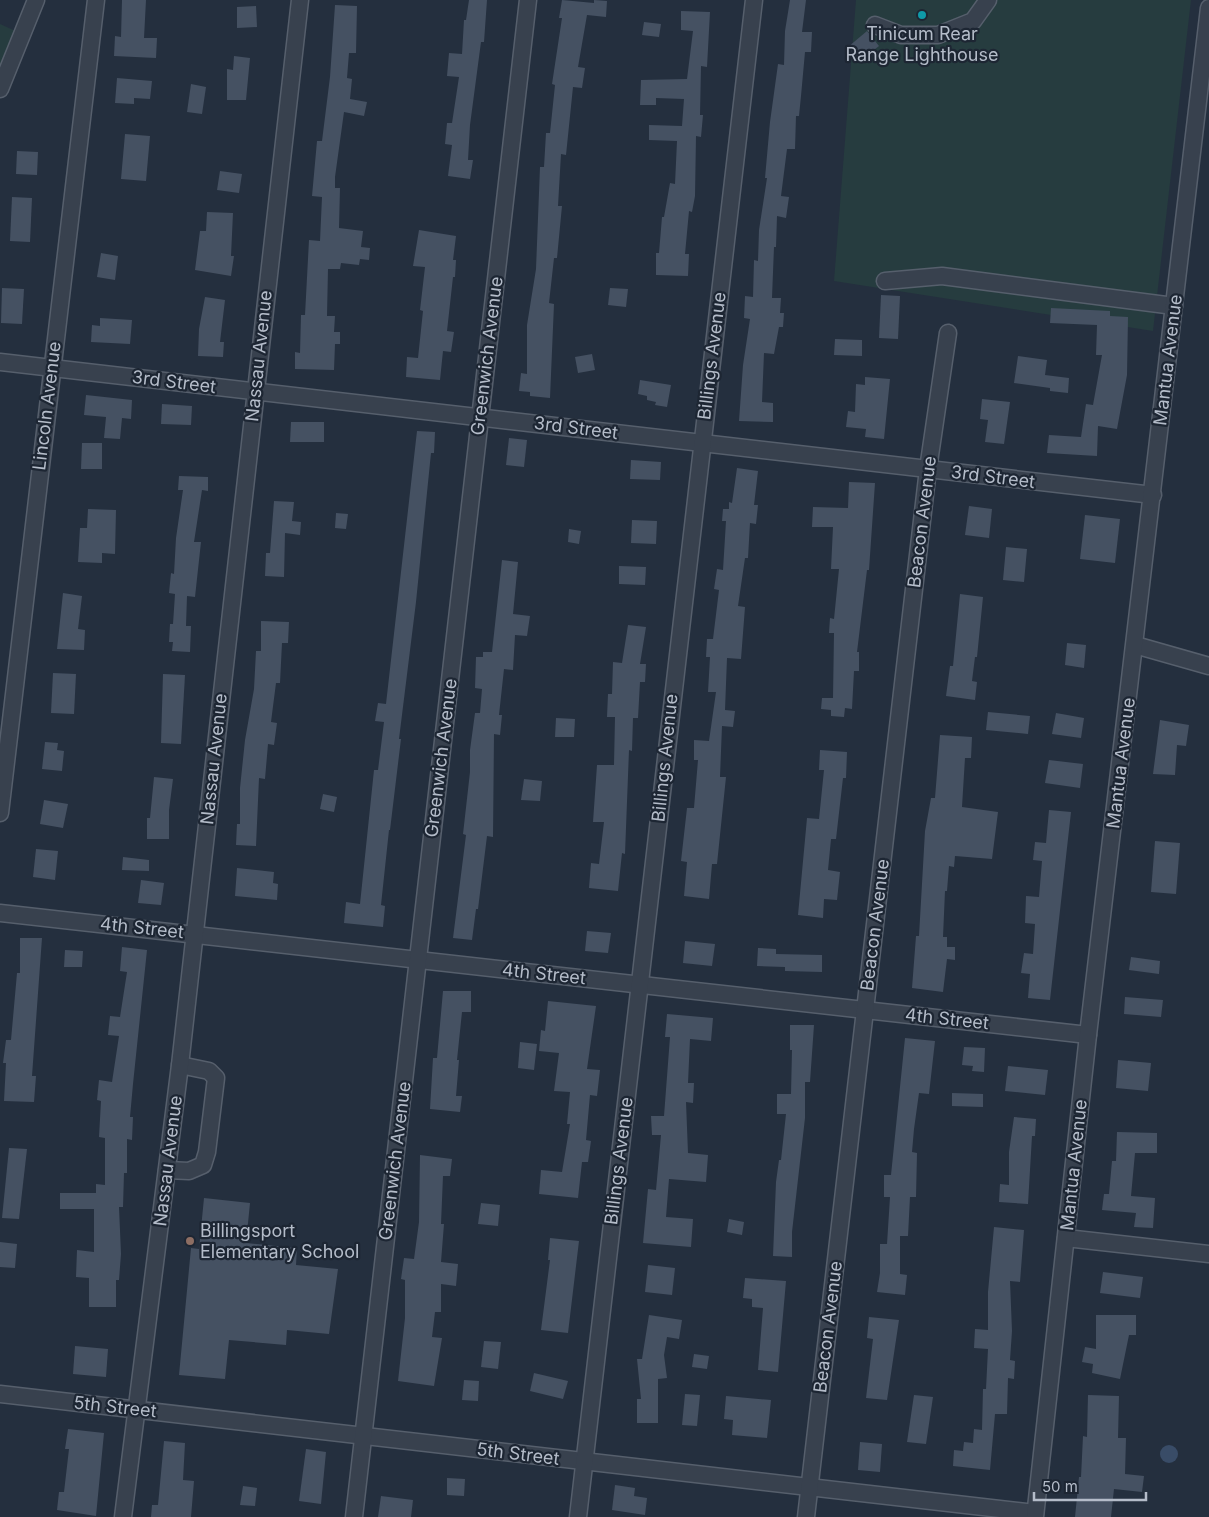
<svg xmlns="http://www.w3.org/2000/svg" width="1209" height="1517" font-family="Inter,sans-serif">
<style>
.green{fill:#263c3f}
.water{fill:#394c67}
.building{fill:#455162}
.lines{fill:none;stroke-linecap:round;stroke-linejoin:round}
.minor-casing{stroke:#565f6c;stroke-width:19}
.minor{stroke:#38414e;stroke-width:16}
.culture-dot{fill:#0f9aa8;stroke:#1d2633;stroke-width:2}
.education-dot{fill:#8d6e63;stroke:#1d2633;stroke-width:2}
.labels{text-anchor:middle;stroke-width:4.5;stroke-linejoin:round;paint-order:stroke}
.poi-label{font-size:18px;fill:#b4bcc9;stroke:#1d2633}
.street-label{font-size:18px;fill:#b4bcc9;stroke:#1d2633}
</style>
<rect width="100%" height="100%" fill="#242f3e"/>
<g class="green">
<path d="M856 0H1191L1153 331 834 281Z"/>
<path d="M0 24 22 34 0 84Z"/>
</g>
<circle class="water" cx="1169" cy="1454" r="9"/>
<g class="building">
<path d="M122 0H146L144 38H157L156 58 114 56 115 36 121 37Z"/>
<path d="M469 0H487L484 42H481L470 125 468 160H473L470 179 448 176 452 145 445 144 447 123H452L459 77 447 76 449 53 462 54 464 20H466Z"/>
<path d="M562 0 594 3V0L607 1 606 17 587 15 578 67 585 68 582 88 573 87 566 155 561 154 558 206H562L557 258H554L549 303 554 304 550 398 530 396V392L519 391 521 373 527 374V325L536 269 540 167H544L546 133H550L555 85 552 84 562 18H559Z"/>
<path d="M790 0H806L802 32H812L811 52H805L801 96 799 116H796L795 149H787L781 196 789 197 786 218 777 216 776 247H774L772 298H781L780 313H784L783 327H779L774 354 764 353 762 402 773 403V422L739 421 743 365 750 319 744 318 745 296 753 297 754 260 758 261 759 230 767 178H765L770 122 778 64 784 65 785 31Z"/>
<path d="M335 5 357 6 356 53H349L347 78 352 79 350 99 367 102 364 116 344 112 335 177V188H340L339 228 363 231 361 247 370 248 369 260 360 259 359 265 341 263 340 269H328L327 316H335L334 332H340V344H335L334 370 295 369V352L300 353 301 315H305L309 240 320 241 322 197 312 196 317 141H322L330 77Z"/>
<path d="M256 6 257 27 237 28V7Z"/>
<path d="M681 11 710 12 707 67 701 66 700 115H703L701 137 696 136 695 196 692 212 689 211 685 254H689L688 276 656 275V253H659L662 217H664L670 183 675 184 677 141 649 140V125L682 126 684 99 656 98V105H640L641 80 687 79 693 31 681 30Z"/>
<path d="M644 22 661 24 659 37 642 35Z"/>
<path d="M867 31 879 46 860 61 848 47Z"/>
<path d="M234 56 250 58 246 100H227V69L233 70Z"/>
<path d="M117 78 152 81 150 99 134 98V104L115 103Z"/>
<path d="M191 84 206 87 202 114 187 112Z"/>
<path d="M125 134 150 136 146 181 121 179Z"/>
<path d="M17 151 38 152 37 175 16 174Z"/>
<path d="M220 171 242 174 239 193 217 190Z"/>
<path d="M12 197 32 198 30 242 10 241Z"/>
<path d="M207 212 233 213 231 256H234L231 276 195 270 200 231H206Z"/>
<path d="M419 230 456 236 453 260H456L455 277H453L447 331 454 332 451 352 443 351 440 380 406 377 407 357 418 358 423 311 420 310 425 267 413 266Z"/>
<path d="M101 253 118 256 115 280 97 277Z"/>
<path d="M2 288 24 289 22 324 1 323Z"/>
<path d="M610 288 628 289 626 307 608 305Z"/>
<path d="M881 295 900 296 898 339 879 338Z"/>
<path d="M205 297 225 300 220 342H224L223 357 198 356 199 329Z"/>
<path d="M1051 308 1110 311V316L1128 317 1127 375 1117 429 1098 426 1097 456 1047 453 1049 435 1081 437 1086 404 1093 405 1102 355H1096L1097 325 1050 323Z"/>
<path d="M100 318 132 320 130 344 91 342 92 325 100 326Z"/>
<path d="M835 339 862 340V356L834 355Z"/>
<path d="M592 354 595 370 578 373 575 357Z"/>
<path d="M1018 356 1047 360 1045 375 1069 378 1068 393 1050 391V388L1014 383Z"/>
<path d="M865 377 890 379 884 439 865 437 866 429 846 427 848 411 855 412 856 384 865 385Z"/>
<path d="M640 380 671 385 667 407 655 405 656 402 647 400V396L638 394Z"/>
<path d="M86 395 132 400 131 419 122 418 120 439 104 438 106 417 84 415Z"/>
<path d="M982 399 1010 402 1004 444 985 442 988 420 980 419Z"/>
<path d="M162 404 192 406 191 425 161 424Z"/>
<path d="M291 422H324V442H290Z"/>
<path d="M417 431 435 432 434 453H431L416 602 399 739H401L390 830H389L381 905 385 906 383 927 344 923 346 902 360 904 374 770H378L384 722 375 721 378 703 386 704Z"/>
<path d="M509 438 527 440 524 467 506 465Z"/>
<path d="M82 443H102V469H81Z"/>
<path d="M631 460 661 462 660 480 630 479Z"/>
<path d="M737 468 758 471 754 505H758L756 524 750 523 748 558H745L738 606 745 607 741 659 727 658 725 710 735 711 733 727 722 726 720 777H726L717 864H712L709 899 684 896 687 862 681 861 687 808H694L698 760H694V740L709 741 716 692H708L710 657H706L707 639H713L719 590 714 589 717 569 723 570 726 521H722L723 509H729V502L732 503Z"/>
<path d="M179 476 208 477V491L202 490 194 542H201L195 597 187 596 186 626H191L190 652 172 651 173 642H169L170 624H173L175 594 169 593 171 573 174 574 176 538 183 490H178Z"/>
<path d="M849 482 875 483 869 570H867L857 652H859V671H854L852 709 845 708 844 717 831 716V710L821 709 822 698H833L834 633H829L830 618 834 619 839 569H831L833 527H812L813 507 848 508Z"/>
<path d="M274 501 294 502 292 521 301 522 300 535 285 533 284 577 265 576 266 553H270Z"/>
<path d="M969 506 992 509 989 538 965 535Z"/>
<path d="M88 509 116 510 115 554 102 553V563L78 562 80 528H87Z"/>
<path d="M336 513 348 514 346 529 335 528Z"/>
<path d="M1085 515 1120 519 1115 563 1080 559Z"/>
<path d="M632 520 657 521 656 544 631 543Z"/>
<path d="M569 529 581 531 579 544 568 542Z"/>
<path d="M1006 547 1027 549 1024 582 1003 580Z"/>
<path d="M502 560 518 562 513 614 530 616 527 636 515 635 513 670 504 669 499 715H502L500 735 494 734 493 837 487 836 478 909H476L472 940 453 938 466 835 463 834 470 772V750L475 713H480L482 689 475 688 476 657H483V652H492Z"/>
<path d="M619 566 646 567 645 585 619 584Z"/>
<path d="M63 593 82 596 78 629 85 630 84 650 57 649Z"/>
<path d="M960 594 983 597 977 657H975L972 681 977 682 975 700 946 696 950 666H953Z"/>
<path d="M261 621 289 622 288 643H282L280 683H276L271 722 277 723 274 745 268 744 265 779 259 778 256 846 236 845 237 824H240V788L245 740 254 689 256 651H261Z"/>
<path d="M628 625 646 627 640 664H646L645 682H640L638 718H633L632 751 629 750 625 854 622 853 618 891 589 888 591 863 599 864 604 822H593L597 765H614L615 717H607L608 694H612L613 662 622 663Z"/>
<path d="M1067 643 1086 645 1084 668 1065 665Z"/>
<path d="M53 673 76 674 74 714 51 713Z"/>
<path d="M163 674 185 675 181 744 161 743Z"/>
<path d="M988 712 1030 716 1028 734 986 730Z"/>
<path d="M1056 713 1084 718 1081 738 1052 734Z"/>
<path d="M556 718 575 719 574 737H555Z"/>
<path d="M1160 720 1189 725 1186 746 1177 745 1175 775 1153 774Z"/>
<path d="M940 735 972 737 971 758H965L962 807 998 812 992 859 955 856 954 867 949 866 947 891H945L943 937H947V947H955V960L947 959 943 992 912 988 916 936H919L925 831 931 798H935Z"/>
<path d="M45 742 58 743 57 750 64 751 62 771 42 769Z"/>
<path d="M820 750 847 752 846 778H843L836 839H831L828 870 840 872 837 900 824 899 823 918 798 915 807 818 819 819 824 770H819Z"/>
<path d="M1049 760 1083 764 1080 788 1045 783Z"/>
<path d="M154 777 173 779 169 810V839H147V818H150Z"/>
<path d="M524 779 542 781 540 801 521 800Z"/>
<path d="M323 794 337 797 334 812 320 809Z"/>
<path d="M44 800 68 804 63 828 40 824Z"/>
<path d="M1049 810 1071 812 1050 1000 1028 998 1030 974 1021 973 1024 953 1033 954 1035 924 1025 923 1026 896 1039 897 1042 861 1033 860 1035 842 1046 843Z"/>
<path d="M1155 841 1180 843 1176 894 1151 892Z"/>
<path d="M36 849 58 851 55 880 33 877Z"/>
<path d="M123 857 149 860V871L122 870Z"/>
<path d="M237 868 274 872 273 883 278 884 277 900 235 896Z"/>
<path d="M141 880 164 883 161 905 138 903Z"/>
<path d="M587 931 611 933 608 953 585 951Z"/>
<path d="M20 938H42L32 1076H36L34 1102 4 1101 6 1063H3L6 1040H11L17 973H20Z"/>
<path d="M685 941 715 944 712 966 683 963Z"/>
<path d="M122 947 147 950 133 1084 130 1117H133L132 1140 127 1139V1173H124L123 1207H119L121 1254 119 1280H116V1307H89V1278L76 1277 77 1250 94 1252V1209H60V1193H96V1184L105 1185V1138L99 1137 101 1101 97 1100 99 1080 112 1082 119 1036 108 1035 110 1016 120 1017 127 972 120 971Z"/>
<path d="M758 948 776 949V954L822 955V972L785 971V967L757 966Z"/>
<path d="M65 950 83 951 82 967H64Z"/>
<path d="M1131 957 1160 961 1159 974 1129 970Z"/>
<path d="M443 991H471V1012H462L457 1060H459L456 1096H462L460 1112 430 1109 433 1058H437Z"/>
<path d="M1125 997 1163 1000 1161 1017 1124 1014Z"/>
<path d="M548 1001 596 1006 587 1069 600 1070 597 1096 590 1095 586 1140 591 1141 588 1162H582L578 1198 539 1194 541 1170 562 1172 570 1124H567L570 1092 554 1091 559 1053 539 1051 541 1030 545 1031Z"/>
<path d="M667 1014 713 1018 711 1041 690 1039 688 1083H694L693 1103 686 1102 688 1153 708 1155 706 1182 669 1179 666 1217 693 1219 691 1247 643 1243 648 1189 656 1190 661 1135H652L651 1116H664L670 1037H665Z"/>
<path d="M790 1025H814L810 1082H805V1118L792 1232V1257L773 1256 776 1182 779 1160H781L786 1114H777V1094H791L792 1050H790Z"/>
<path d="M905 1038 935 1041 929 1094 919 1093 914 1129 912 1152 917 1153 916 1197H910L908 1236H900V1274L907 1275 905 1295 877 1292 880 1273V1244H887L890 1197H884V1175H891Z"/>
<path d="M520 1042 537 1044 534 1070 518 1068Z"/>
<path d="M964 1047 985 1048 984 1072 972 1071 973 1066 962 1065Z"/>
<path d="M1118 1060 1151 1063 1148 1091 1116 1088Z"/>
<path d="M1008 1066 1048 1070 1045 1095 1005 1091Z"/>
<path d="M952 1093 983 1094V1107L952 1106Z"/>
<path d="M1014 1117 1036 1119 1035 1136H1032L1028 1204 999 1202 1000 1184 1009 1185V1152Z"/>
<path d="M1117 1132 1157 1133V1153H1135L1131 1196 1155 1198 1153 1228 1134 1227 1136 1213 1102 1210 1104 1194H1109L1112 1161H1116Z"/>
<path d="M9 1148 27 1149 19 1219 2 1218Z"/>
<path d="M420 1155 452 1159 450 1176H443L441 1224H444L441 1262 458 1264 456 1286 441 1284V1312H435L432 1337 442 1338 434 1386 398 1381 405 1318V1280L401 1279 404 1258 414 1259 419 1222Z"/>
<path d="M204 1198 250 1203 246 1243 297 1248 296 1265 338 1269 329 1334 287 1330 286 1345 229 1340 225 1379 179 1375 191 1248 199 1249Z"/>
<path d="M481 1203 500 1205 498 1226 478 1224Z"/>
<path d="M729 1219 744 1222 742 1235 727 1232Z"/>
<path d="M994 1227 1024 1230 1020 1282 1010 1281 1012 1331 1010 1360 1015 1361 1014 1379 1008 1378 1007 1414H995L990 1470 953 1466 954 1450 963 1451 964 1442 973 1443 974 1429 982 1430 983 1389H986L988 1349 974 1348 975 1329 988 1330V1292Z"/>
<path d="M550 1238 579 1241 568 1333 541 1330 550 1260H548Z"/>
<path d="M0 1242 17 1244 15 1268 0 1267Z"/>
<path d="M648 1265 675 1268 672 1295 645 1292Z"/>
<path d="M1103 1272 1143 1277 1140 1298 1100 1293Z"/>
<path d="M745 1278 786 1281 778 1372 758 1370 763 1308 752 1307V1299L743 1298Z"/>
<path d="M649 1315 682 1320 679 1339 667 1337 664 1355 667 1378 658 1379V1423H637V1399H641L637 1359H642Z"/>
<path d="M1096 1315H1136V1335H1129L1120 1379 1092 1373 1093 1364 1082 1362 1085 1347 1096 1349Z"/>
<path d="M869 1317 899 1320 887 1400 866 1398 873 1339 867 1338Z"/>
<path d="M484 1341 501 1342 498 1369 481 1367Z"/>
<path d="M75 1346 108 1349 106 1377 73 1374Z"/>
<path d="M694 1354 709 1356 707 1369 692 1367Z"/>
<path d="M534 1373 568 1381 563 1399 530 1391Z"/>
<path d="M464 1380 479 1381 478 1401 462 1400Z"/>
<path d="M685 1394 700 1395 697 1426 682 1425Z"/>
<path d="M914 1395 933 1397 926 1444 907 1442Z"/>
<path d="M1088 1395 1119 1396 1118 1438H1126L1125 1474 1144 1476 1142 1492 1114 1489 1111 1517H1075L1079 1477H1081L1083 1436 1087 1437Z"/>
<path d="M726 1396 771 1400 767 1438 732 1435 733 1420 724 1419Z"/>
<path d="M68 1429 104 1433 96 1516 57 1510 59 1492H64L69 1449H65Z"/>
<path d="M164 1441 185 1443 183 1480 194 1481 191 1517H151L152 1505H158Z"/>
<path d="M860 1442 882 1444 880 1472 858 1470Z"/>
<path d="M306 1449 326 1452 321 1504 299 1501Z"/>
<path d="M447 1478 465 1479 464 1496 447 1495Z"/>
<path d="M615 1485 635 1488 634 1496 647 1498 645 1515 612 1510Z"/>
<path d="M243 1486 257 1488 255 1506 240 1505Z"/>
<path d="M381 1496 413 1500 411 1517H378Z"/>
</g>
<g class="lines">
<g class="minor-casing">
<g id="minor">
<path d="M875 25 901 35H938L973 21 988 0"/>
<path d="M0 89 36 0"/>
<path d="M885 281 942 276 1174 306"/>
<path d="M0 362 1153 495"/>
<path d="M1135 645 1209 666"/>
<path d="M0 813 96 0"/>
<path d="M0 913 1088 1035"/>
<path d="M167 1170 189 1171 203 1165 207 1152 216 1078 209 1071 180 1065"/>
<path d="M1066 1238 1209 1254"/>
<path d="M0 1394 1035 1513"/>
<path d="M123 1517 180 1065 300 0"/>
<path d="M354 1517 528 0"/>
<path d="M578 1517 754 0"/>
<path d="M806 1517 928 469 948 333"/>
<path d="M1035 1517 1088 1035 1209 8"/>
</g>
</g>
<use href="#minor" class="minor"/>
</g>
<circle class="culture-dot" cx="922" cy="15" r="5"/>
<circle class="education-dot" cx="190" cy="1241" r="5"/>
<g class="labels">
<g class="poi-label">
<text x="922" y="40">Tinicum Rear<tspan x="922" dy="21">Range Lighthouse</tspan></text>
<text x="200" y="1237" text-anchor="start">Billingsport<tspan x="200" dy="21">Elementary School</tspan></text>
</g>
<g class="street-label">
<text transform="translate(259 356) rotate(-84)" y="6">Nassau Avenue</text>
<text transform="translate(487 356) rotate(-83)" y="6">Greenwich Avenue</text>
<text transform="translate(712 356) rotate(-83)" y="6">Billings Avenue</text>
<text transform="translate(1168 360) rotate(-83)" y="6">Mantua Avenue</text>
<text transform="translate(174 382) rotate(7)" y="6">3rd Street</text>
<text transform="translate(47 406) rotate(-83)" y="6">Lincoln Avenue</text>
<text transform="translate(576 428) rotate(7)" y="6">3rd Street</text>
<text transform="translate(993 477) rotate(7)" y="6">3rd Street</text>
<text transform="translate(922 522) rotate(-83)" y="6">Beacon Avenue</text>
<text transform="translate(441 758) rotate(-83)" y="6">Greenwich Avenue</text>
<text transform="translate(665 758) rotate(-84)" y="6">Billings Avenue</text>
<text transform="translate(214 759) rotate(-84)" y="6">Nassau Avenue</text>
<text transform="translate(1121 763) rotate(-83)" y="6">Mantua Avenue</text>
<text transform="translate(875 925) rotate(-83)" y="6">Beacon Avenue</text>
<text transform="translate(142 928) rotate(6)" y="6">4th Street</text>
<text transform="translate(544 974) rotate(6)" y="6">4th Street</text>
<text transform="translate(947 1019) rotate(6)" y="6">4th Street</text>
<text transform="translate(168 1161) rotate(-83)" y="6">Nassau Avenue</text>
<text transform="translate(395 1161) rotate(-83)" y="6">Greenwich Avenue</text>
<text transform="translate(619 1161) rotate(-83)" y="6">Billings Avenue</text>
<text transform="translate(1074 1165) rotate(-84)" y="6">Mantua Avenue</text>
<text transform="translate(828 1327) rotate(-83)" y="6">Beacon Avenue</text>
<text transform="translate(115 1407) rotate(6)" y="6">5th Street</text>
<text transform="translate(518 1454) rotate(7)" y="6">5th Street</text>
</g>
</g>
<path d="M1034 1492v8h112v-8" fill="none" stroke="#b4bcc9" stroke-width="2.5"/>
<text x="1042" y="1492" font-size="15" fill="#b4bcc9" stroke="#1d2633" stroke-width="4" paint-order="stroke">50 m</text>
</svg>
